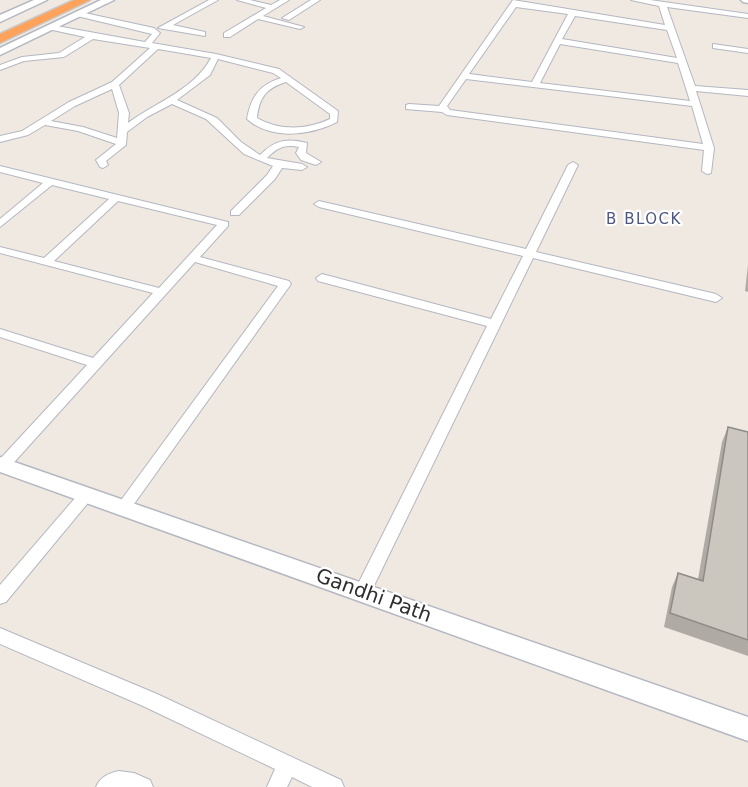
<svg xmlns="http://www.w3.org/2000/svg" width="748" height="787" font-family="'DejaVu Sans',sans-serif">
<style>
.lines{fill:none;stroke-linecap:round;stroke-linejoin:round}
.street-casing{stroke:#b4b7c1;stroke-width:2}
.secondary-casing{stroke:#b4b7c1;stroke-width:3}
.highway-casing{stroke:#c9c9c9;stroke-width:3}
.street{fill:#fff;fill-rule:evenodd}
.secondary{fill:#fff;fill-rule:evenodd}
.highway{fill:#ffa35c;fill-rule:evenodd}
.wall{fill:#afaba4}
.building{fill:#cbc7bf;stroke:#8e8b86;stroke-width:1.5}
.labels{text-anchor:middle;stroke-width:4.5;stroke-linejoin:round;paint-order:stroke}
.far-neighbourhood-label{font-size:15px;letter-spacing:1.5px;fill:#4d5680;stroke:#fff}
.near-street-label{font-size:20px;fill:#2e2e2e;stroke:#fff}
</style>
<rect width="100%" height="100%" fill="#efe9e1"/>
<g class="lines">
<g class="street-casing">
<g id="street">
<path d="M209 0H218L173 25 205 32V36L158 28Z"/>
<path d="M237 0H250L271 5 280 0H289L263 16 304 27 300 29 258 19 230 37H224V33L266 8Z"/>
<path d="M311 0H320L289 20 282 18Z"/>
<path d="M513 0 665 25 659 6 631 0H650L748 14V18L667 7 695 86 748 90V96L696 91 714 148 711 173 707 174 702 171 704 150 447 115 442 112 406 109V105L409 104 439 106ZM516 7 568 14 532 82 469 74ZM575 16 667 30 677 58 562 39ZM560 44 678 63 690 101 540 83ZM466 79 692 106 703 144 450 110 447 106Z"/>
<path d="M80 12 154 28 160 33 152 43 216 54 279 69 338 111 337 122C311 135 271 141 247 119 251 97 259 85 281 78L273 73 218 59 210 75 177 100 217 118 241 142 260 155C275 140 287 138 307 143L306 153 321 162 316 165 301 160 296 153 299 147C284 144 277 148 267 158L302 164 307 167 302 170 282 168 275 179 239 215H231V211L267 175 273 166 244 154 206 119 172 104 147 117 127 132 126 145 106 161 108 165 103 168 100 167 96 160 116 144 78 131 45 125 28 135 0 142V136L22 131 69 102 112 82 150 48 93 39 64 57 24 61 0 70V65L22 57 59 53 85 37 48 29 47 27 51 25 145 42 152 34 77 16V12ZM158 49 211 58C194 90 156 102 128 123L129 113 119 85ZM286 82 330 114V119C306 130 280 131 257 118 259 98 266 88 286 82ZM112 89 119 113 117 138 83 127 51 121 75 106Z"/>
<path d="M713 44 748 49V53L713 48Z"/>
<path d="M573 162 578 165 536 252 716 294 722 298 716 302 533 258 369 596 363 598 357 596 355 591 357 586 487 326 318 281 316 278 322 274 491 319 523 256 319 207 314 204 319 201 526 249 568 165Z"/>
<path d="M0 166 228 222V226L200 257 289 281 291 284 129 511 124 513 119 511 116 507 119 503 278 286 195 262 8 469 0 470V459L87 365 0 337V329L93 358 153 293 0 253V247L44 258 109 199 52 185 0 227V219L43 183 0 172ZM118 201 217 225 159 288 54 261Z"/>
<path d="M87 488 92 490 95 494 92 498 6 602 0 604V585L82 490Z"/>
<path d="M0 628 157 694 341 780 344 787H312L292 777 287 787H267L275 769 143 706 0 644Z"/>
<path d="M119 771 134 773 150 780 153 787H96C100 777 109 773 119 771Z"/>
</g>
</g>
<g class="secondary-casing">
<g id="secondary">
<path d="M34 0H47L0 22V15Z"/>
<path d="M101 0H114L0 55V48Z"/>
<path d="M741 0H748V3L743 2Z"/>
<path d="M0 457 748 717V741L0 472Z"/>
</g>
</g>
<g class="highway-casing">
<path id="highway" d="M74 0H90L0 43V34Z"/>
</g>
<use href="#street" class="street"/>
<use href="#secondary" class="secondary"/>
<use href="#highway" class="highway"/>
</g>
<g class="wall">
<path d="M748 265V292L745 291Z"/>
<path d="M728 427 748 432V656L664 627 672 587 678 573 698 579 722 442Z"/>
</g>
<path class="building" d="M728 427 748 432V640L670 613 678 573 703 581Z"/>
<g class="labels">
<g class="far-neighbourhood-label">
<text x="644" y="224">B BLOCK</text>
</g>
<g class="near-street-label">
<text transform="translate(374 595) rotate(20)" y="7">Gandhi Path</text>
</g>
</g>
</svg>
